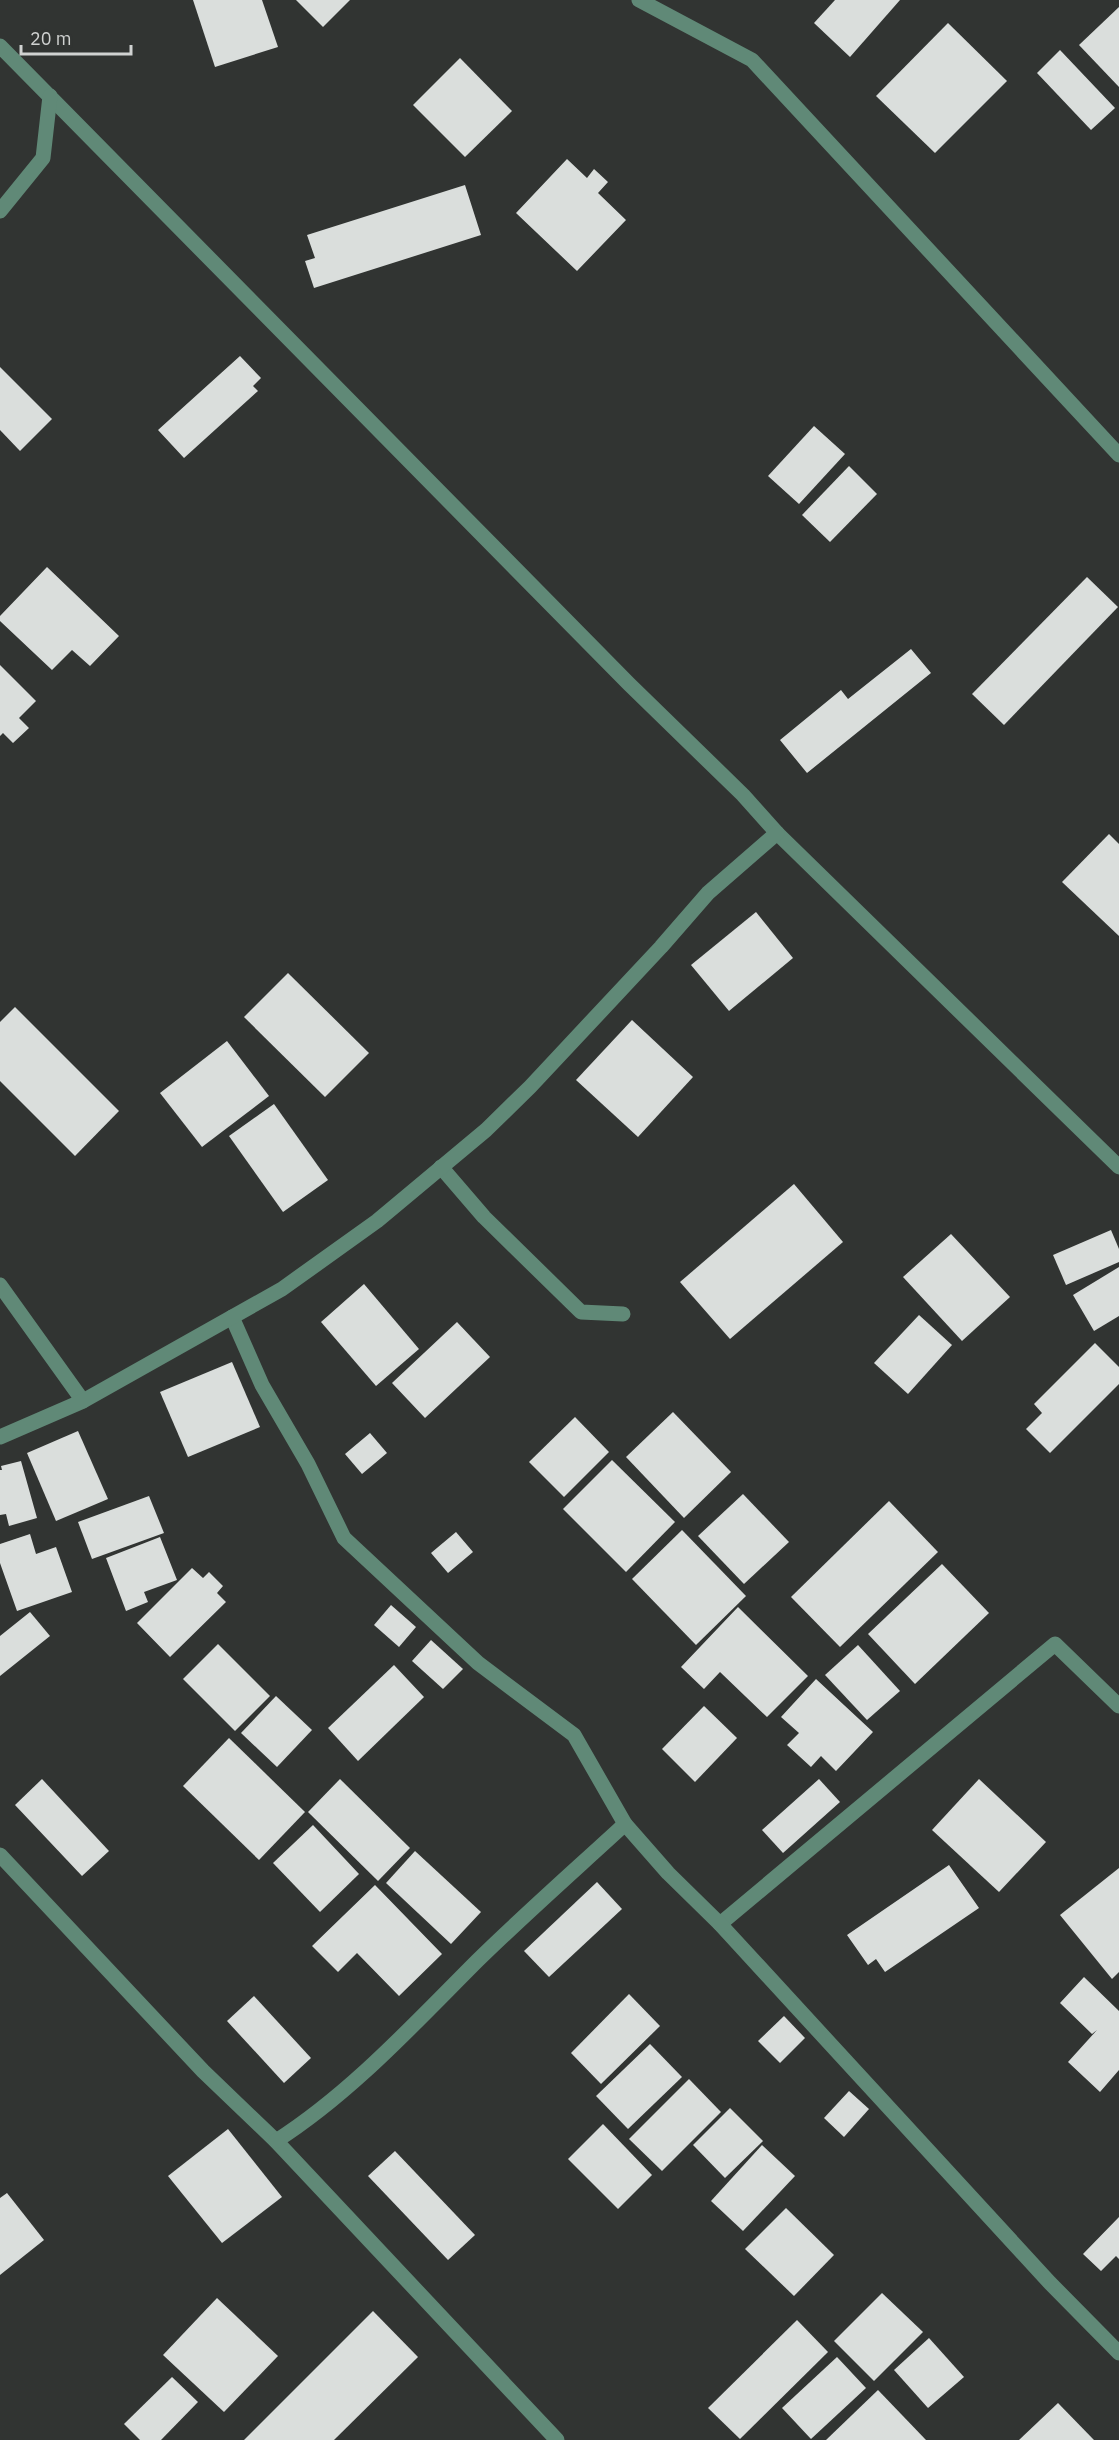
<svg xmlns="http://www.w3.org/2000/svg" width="1119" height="2440" font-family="'IBM Plex Sans',sans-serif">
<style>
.building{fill:#dadedc}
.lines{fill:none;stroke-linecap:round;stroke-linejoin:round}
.minor{stroke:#608977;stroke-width:15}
</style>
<rect width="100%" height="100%" fill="#313432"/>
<g class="building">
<path d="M193 0H262L278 47 215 67Z"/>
<path d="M296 0H350L323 27Z"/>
<path d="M835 0H900L850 57 814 23Z"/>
<path d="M1119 7V87L1079 45Z"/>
<path d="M948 23 1007 81 935 153 876 96Z"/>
<path d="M1060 50 1115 108 1091 130 1037 73Z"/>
<path d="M460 58 512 111 465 157 413 105Z"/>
<path d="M567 159 587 178 594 169 608 182 598 193 626 220 577 271 516 213Z"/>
<path d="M465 185 481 235 314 288 305 261 315 258 307 235Z"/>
<path d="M240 356 261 378 253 386 258 391 184 458 158 430Z"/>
<path d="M0 367 52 419 20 451 0 430Z"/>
<path d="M814 426 845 454 799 504 768 476Z"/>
<path d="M849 466 877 494 830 542 802 515Z"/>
<path d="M47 567 119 636 90 666 72 650 52 670 0 621V616Z"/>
<path d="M1087 577 1118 607 1004 725 972 694Z"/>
<path d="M911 649 931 673 807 773 780 740 841 690 848 699Z"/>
<path d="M0 665 36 701 19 718 29 728 13 743 3 733 0 736Z"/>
<path d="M1109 834 1119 844V936L1062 882Z"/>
<path d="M756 912 793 958 729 1011 691 965Z"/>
<path d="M288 973 369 1053 325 1097 244 1017Z"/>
<path d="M15 1007 119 1111 75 1156 0 1081V1022Z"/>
<path d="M632 1020 693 1077 638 1137 576 1080Z"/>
<path d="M227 1041 269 1096 202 1147 160 1093Z"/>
<path d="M274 1104 328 1180 283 1212 229 1136Z"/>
<path d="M794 1184 843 1242 730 1339 680 1282Z"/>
<path d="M1111 1230 1119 1249V1262L1066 1285 1053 1255Z"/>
<path d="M951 1234 1010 1297 962 1341 903 1277Z"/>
<path d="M1119 1267V1316L1094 1331 1073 1295Z"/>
<path d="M364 1284 419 1349 376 1386 321 1322Z"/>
<path d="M919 1315 952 1345 908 1394 874 1363Z"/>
<path d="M457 1322 490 1357 425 1418 392 1383Z"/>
<path d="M1095 1343 1119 1367V1384L1050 1453 1026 1429 1042 1413 1034 1404Z"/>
<path d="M232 1362 260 1427 188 1457 160 1392Z"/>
<path d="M673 1412 731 1472 684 1518 626 1457Z"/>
<path d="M575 1417 609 1452 564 1497 529 1462Z"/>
<path d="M78 1431 108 1499 56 1521 27 1453Z"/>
<path d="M370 1433 387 1453 362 1474 345 1454Z"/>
<path d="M612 1460 675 1522 626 1572 563 1509Z"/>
<path d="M21 1461 37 1518 9 1526 6 1514 0 1515V1470H2L1 1466Z"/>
<path d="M743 1494 789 1542 744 1584 698 1536Z"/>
<path d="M149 1496 164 1533 92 1559 78 1522Z"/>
<path d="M889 1501 938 1552 840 1647 791 1597Z"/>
<path d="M682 1530 746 1596 696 1645 632 1579Z"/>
<path d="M456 1532 473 1552 448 1573 431 1553Z"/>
<path d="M30 1534 36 1554 56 1547 72 1592 17 1611 0 1563V1544Z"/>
<path d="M160 1537 177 1580 144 1592 148 1602 126 1611 106 1558Z"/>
<path d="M942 1564 989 1613 915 1684 868 1634Z"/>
<path d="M192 1568 203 1578 209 1572 223 1586 217 1593 226 1602 170 1657 137 1623Z"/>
<path d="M391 1605 416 1627 399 1647 374 1625Z"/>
<path d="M738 1607 808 1676 767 1717 720 1672 704 1689 681 1667Z"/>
<path d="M30 1612 50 1636 0 1676V1636Z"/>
<path d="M431 1640 463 1669 443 1689 412 1661Z"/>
<path d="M218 1644 270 1696 235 1731 183 1679Z"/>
<path d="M858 1645 900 1691 867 1720 825 1675Z"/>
<path d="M394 1665 424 1697 358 1761 328 1728Z"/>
<path d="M816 1679 873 1732 836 1771 821 1756 811 1767 787 1745 799 1733 781 1717Z"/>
<path d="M276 1696 312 1730 277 1767 241 1733Z"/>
<path d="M704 1706 737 1738 695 1782 662 1749Z"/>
<path d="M229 1738 305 1812 259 1860 183 1786Z"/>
<path d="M42 1779 109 1851 82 1876 15 1805Z"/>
<path d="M340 1779 410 1848 378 1881 308 1812Z"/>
<path d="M819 1779 840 1802 783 1853 762 1830Z"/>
<path d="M979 1779 1046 1842 999 1892 932 1830Z"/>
<path d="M313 1825 359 1874 320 1912 273 1863Z"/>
<path d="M415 1851 481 1912 451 1944 386 1883Z"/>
<path d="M949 1865 979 1908 885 1972 876 1959 868 1965 847 1935Z"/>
<path d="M1119 1868V1972L1112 1979 1060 1915Z"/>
<path d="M597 1882 622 1909 549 1977 524 1951Z"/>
<path d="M375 1885 442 1954 399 1996 357 1953 338 1972 312 1946Z"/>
<path d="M1084 1977 1119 2011V2070L1100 2092 1068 2062 1097 2030 1092 2034 1060 2003Z"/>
<path d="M629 1994 660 2026 601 2084 571 2053Z"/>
<path d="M254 1996 311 2058 284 2083 227 2021Z"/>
<path d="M784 2016 805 2038 780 2063 758 2041Z"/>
<path d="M650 2044 682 2077 628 2129 596 2096Z"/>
<path d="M689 2079 721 2112 662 2171 629 2139Z"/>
<path d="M849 2091 869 2109 844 2137 824 2118Z"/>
<path d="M730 2108 763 2141 725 2178 693 2145Z"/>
<path d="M603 2124 652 2175 618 2209 568 2159Z"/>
<path d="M228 2129 282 2197 222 2243 168 2176Z"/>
<path d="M762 2145 795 2176 743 2231 711 2201Z"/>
<path d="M395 2151 475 2235 448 2260 368 2176Z"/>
<path d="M7 2193 44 2240 0 2275V2198Z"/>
<path d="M786 2208 834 2255 794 2296 745 2249Z"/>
<path d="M1119 2217V2259L1116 2256 1101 2271 1083 2254Z"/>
<path d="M882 2293 923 2332 874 2381 834 2341Z"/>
<path d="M217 2298 278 2356 224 2412 163 2355Z"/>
<path d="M373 2311 418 2357 334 2440H244Z"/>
<path d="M797 2320 828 2352 740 2439 708 2408Z"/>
<path d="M929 2338 964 2377 928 2408 894 2370Z"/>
<path d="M837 2357 866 2388 811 2439 782 2408Z"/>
<path d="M172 2377 198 2402 161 2440H140L124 2424Z"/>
<path d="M878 2390 926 2440H826Z"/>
<path d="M1058 2403 1094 2440H1019Z"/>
</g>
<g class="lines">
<g class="minor">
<path d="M639 0 752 60 1119 455"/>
<path d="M0 46 629 684 743 795 777 833 1119 1167"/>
<path d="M0 211 43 158 50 96"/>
<path d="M441 1167 484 1217 581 1312 623 1314"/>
<path d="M0 1285 83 1401"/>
<path d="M232 1317 262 1385 308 1464 344 1538 478 1663 574 1735 625 1824"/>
<path d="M0 1437 83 1401 282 1289 377 1221 486 1130 530 1087 661 947 708 893 777 833"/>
<path d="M0 1855 203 2071 276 2141 557 2440"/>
<path d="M720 1924 1055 1644 1119 1706"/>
<path d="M276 2141C351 2093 414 2024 477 1961 525 1914 575 1870 625 1824L668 1873 720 1924 1050 2283 1119 2353"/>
</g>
</g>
<path d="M21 45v9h110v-9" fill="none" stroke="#d0d2d1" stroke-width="3"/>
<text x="30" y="45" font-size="18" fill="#d0d2d1" stroke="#313432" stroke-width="4.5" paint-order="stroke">20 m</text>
</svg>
